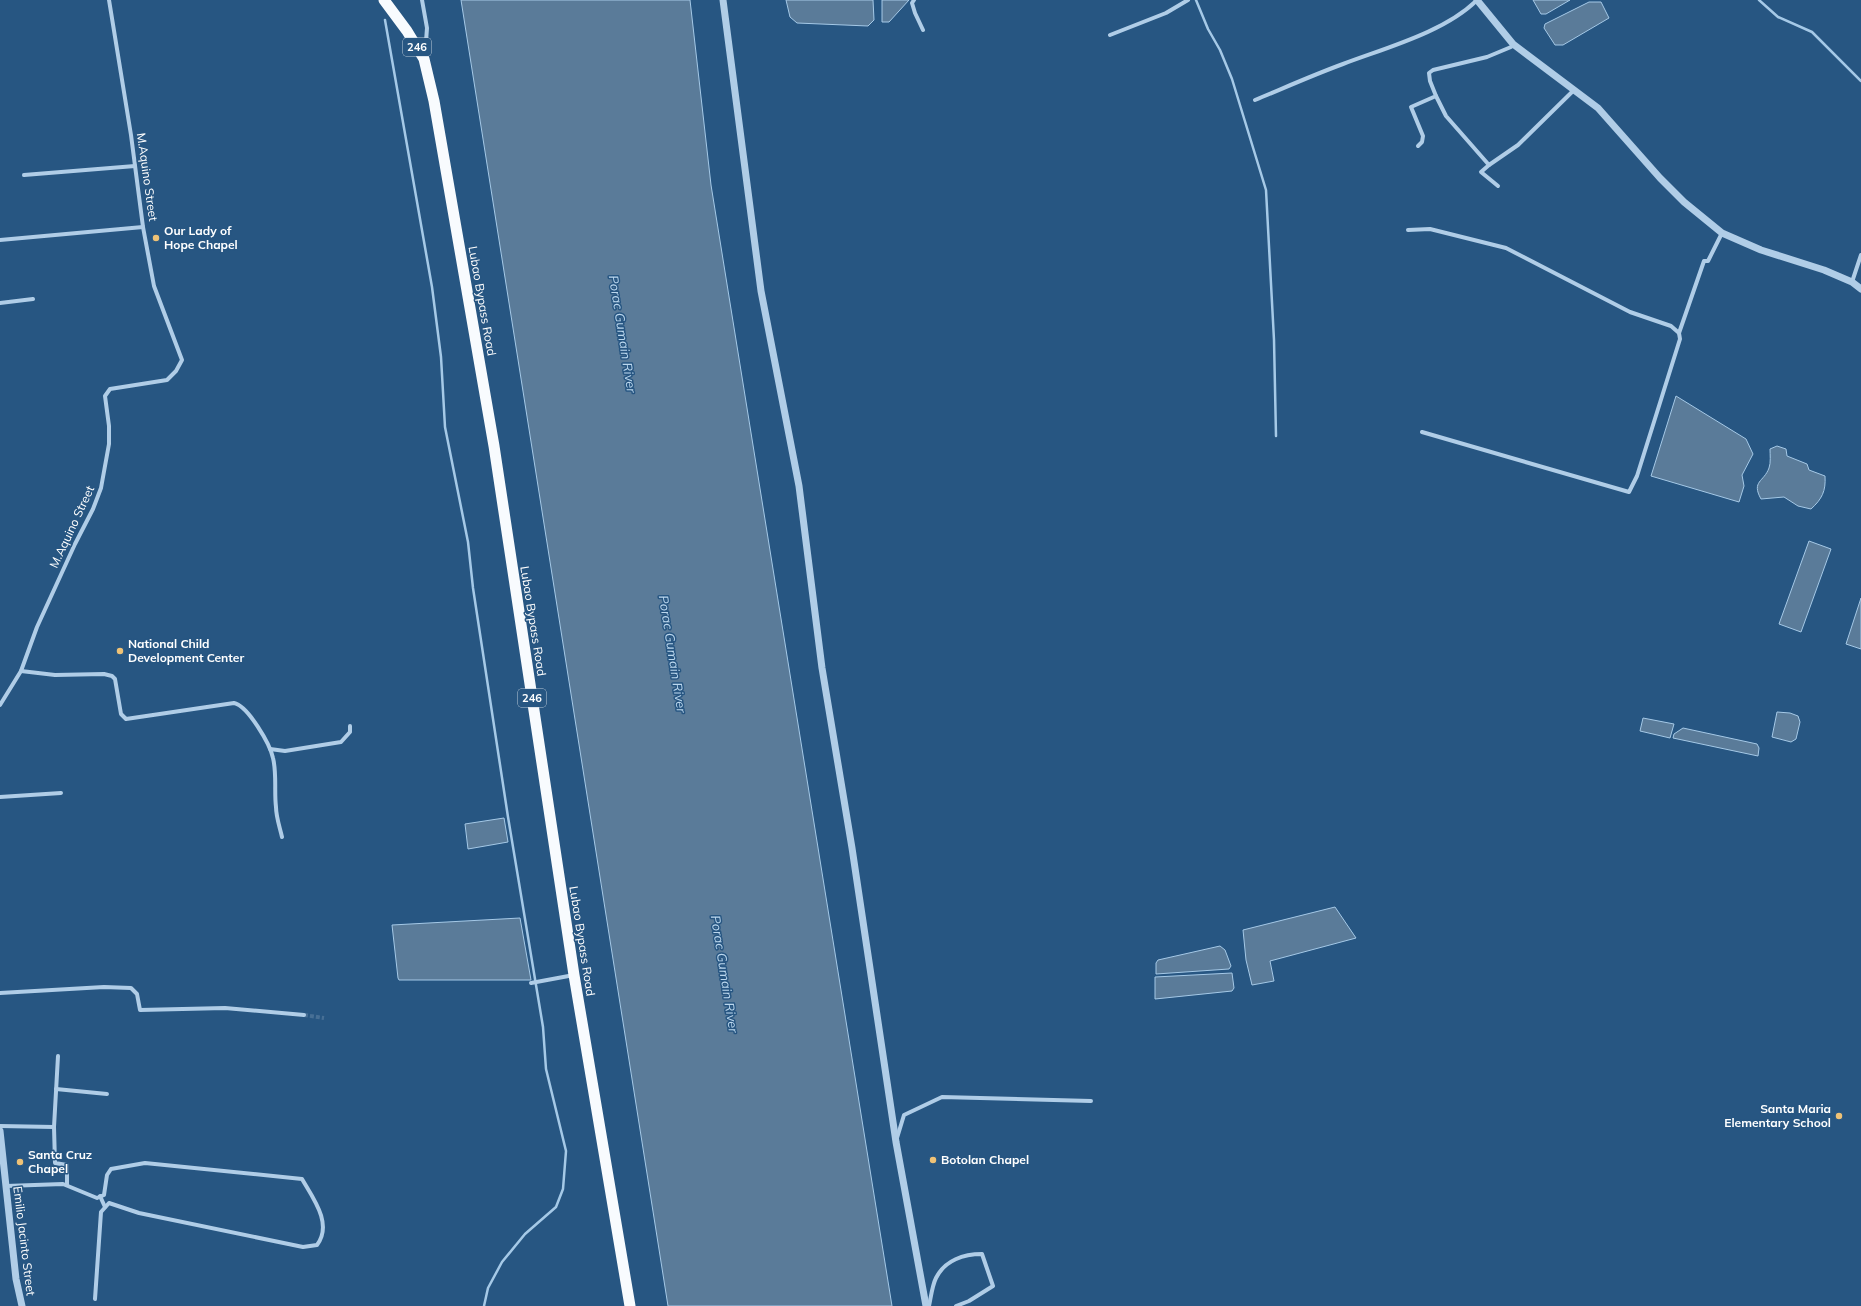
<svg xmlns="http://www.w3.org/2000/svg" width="1861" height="1306" font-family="Mulish,sans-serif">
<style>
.water{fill:#5a7b99;stroke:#a5c9e7}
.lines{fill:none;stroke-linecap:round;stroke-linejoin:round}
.stream{stroke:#a5c9e7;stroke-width:2.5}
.minor-tunnel{stroke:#476f95;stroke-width:4;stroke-dasharray:4 2;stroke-linecap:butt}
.minor{stroke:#b0cde7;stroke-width:4}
.tertiary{stroke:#b0cde7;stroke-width:7}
.trunk{stroke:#f8fbfe;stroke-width:11}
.poi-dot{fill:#efc276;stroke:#275682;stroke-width:1.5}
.labels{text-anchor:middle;stroke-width:3;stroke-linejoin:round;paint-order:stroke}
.shield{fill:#275682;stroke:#beccda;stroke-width:1}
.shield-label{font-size:11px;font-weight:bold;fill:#fff}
.street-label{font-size:12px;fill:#fff;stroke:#275682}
.poi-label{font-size:12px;font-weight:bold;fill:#fff;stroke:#275682;text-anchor:start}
.water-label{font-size:13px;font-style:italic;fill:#bbd7ee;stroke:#275682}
</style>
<rect width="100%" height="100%" fill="#275682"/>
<g class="water">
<path d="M461 0H690L711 185 892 1306H668Z"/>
<path d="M786 0H873L874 20 868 26 797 23 790 17Z"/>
<path d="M882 0H909L889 22H882Z"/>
<path d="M1533 0H1570L1546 14H1541Z"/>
<path d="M1589 2H1601L1609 18 1563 45H1555L1544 28 1545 24Z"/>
<path d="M1676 396 1746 439 1753 454 1742 475 1744 486 1739 502 1651 476Z"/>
<path d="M1777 446 1786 449 1787 456 1807 464 1809 470 1825 476C1826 491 1822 499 1811 509L1798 506 1784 497 1761 499C1751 481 1764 482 1769 468 1771 463 1770 454 1770 449Z"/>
<path d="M1809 541 1831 549 1801 632 1779 624Z"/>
<path d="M1861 598V649L1846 644Z"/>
<path d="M1777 712 1790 713 1798 716 1800 722 1796 739 1791 742 1772 737Z"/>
<path d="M1643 718 1674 724 1670 738 1640 731Z"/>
<path d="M1683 728 1757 744 1759 748 1758 756 1673 738 1674 734Z"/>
<path d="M504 818 508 842 468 849 465 824Z"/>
<path d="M1335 907 1356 938 1270 961 1274 981 1252 985 1246 960 1243 930Z"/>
<path d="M520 918 531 980H399L398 978 392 925Z"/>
<path d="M1220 946 1225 950 1231 966 1229 969 1156 974V963L1158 960Z"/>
<path d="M1232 973 1234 988 1232 991 1155 999V977Z"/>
</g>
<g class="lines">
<g class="stream">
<path d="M1196 0 1208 29 1220 50 1232 79 1266 190 1274 340 1276 436"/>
<path d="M1759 0 1778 17 1812 32 1861 81"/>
<path d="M385 20 432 287 441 357 445 427 468 542 473 588 508 817 543 1027 546 1069 566 1151 563 1189 556 1207 525 1234 502 1262 488 1288 484 1306"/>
</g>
<path class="minor-tunnel" d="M304 1015 324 1018"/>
<g class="minor">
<path d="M422 0 427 28 425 55"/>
<path d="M914 0 912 3 915 13 923 30"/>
<path d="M1110 35 1166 13 1188 0"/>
<path d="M1436 96 1446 116 1489 165 1518 145 1574 90"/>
<path d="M1255 100C1284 88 1313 75 1343 64 1385 48 1445 32 1477 0"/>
<path d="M1418 146 1422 142 1423 136 1411 107 1436 96 1430 81 1429 73 1433 70 1487 57 1511 47 1513 44"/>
<path d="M1489 165 1481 172 1498 186"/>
<path d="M24 175 135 166"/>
<path d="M1408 230 1430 229 1506 248 1630 312 1671 326 1679 333 1704 261H1708L1722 233"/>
<path d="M0 240 143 227"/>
<path d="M1852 282 1861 255"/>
<path d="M0 303 33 299"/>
<path d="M1422 432 1629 492 1637 476 1680 339 1679 333"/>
<path d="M21 671 55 675 104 674 112 676 115 679 121 714 126 719 234 703C248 706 270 744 273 758 277 774 274 792 276 807 276 817 280 828 282 837"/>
<path d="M0 705 21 671 37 627 75 544 93 509 101 488 109 444V426L105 396 110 389 167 380 176 371 182 360 154 286 143 227 131 135 109 0"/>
<path d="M270 749 285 751 341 742 350 732V726"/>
<path d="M0 797 61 793"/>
<path d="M531 983 574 975"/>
<path d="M0 993 104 987 131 988 137 994 140 1010 225 1008 304 1015"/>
<path d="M58 1056 54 1127 55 1163 67 1165V1185"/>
<path d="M56 1089 107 1094"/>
<path d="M0 1126 54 1127"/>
<path d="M897 1138 904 1115 942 1097 1091 1101"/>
<path d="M6 1186 63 1184 97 1198 104 1195 107 1175 111 1169 145 1163 302 1179C313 1198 333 1224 317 1245L303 1247 139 1213 109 1203 101 1212 95 1299"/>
<path d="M100 1196 105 1207"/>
<path d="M929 1306C931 1297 932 1286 936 1278 945 1260 964 1254 982 1254L993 1286 969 1301 956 1306"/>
</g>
<g class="tertiary">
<path d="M723 0 761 291 799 486 822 668 852 848 896 1142 926 1306"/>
<path d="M1477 0 1513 44 1598 108 1660 178 1684 202 1722 233 1761 250 1824 270 1852 282 1861 289"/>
<path d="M0 1131 16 1279 22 1306"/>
</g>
<path class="trunk" d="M384 0 407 31 424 59 434 101 494 446 574 975 630 1306"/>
</g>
<g class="poi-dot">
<circle cx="156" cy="238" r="4"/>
<circle cx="120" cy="651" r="4"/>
<circle cx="1839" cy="1116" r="4"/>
<circle cx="933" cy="1160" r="4"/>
<circle cx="20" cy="1162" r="4"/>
</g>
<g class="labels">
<g class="shield">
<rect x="403" y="38" width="28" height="18" rx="3"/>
<rect x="518" y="689" width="28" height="18" rx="3"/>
</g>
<g class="shield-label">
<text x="417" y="51">246</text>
<text x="532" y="702">246</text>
</g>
<g class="street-label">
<text transform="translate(147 177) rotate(82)" y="4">M.Aquino Street</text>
<text transform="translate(482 301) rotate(80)" y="4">Lubao Bypass Road</text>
<text transform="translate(72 527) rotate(-65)" y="4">M.Aquino Street</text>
<text transform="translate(533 621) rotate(81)" y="4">Lubao Bypass Road</text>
<text transform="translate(582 941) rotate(81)" y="4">Lubao Bypass Road</text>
<text transform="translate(24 1241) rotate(83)" y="4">Emilio Jacinto Street</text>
</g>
<g class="poi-label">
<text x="164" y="235">Our Lady of<tspan x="164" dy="14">Hope Chapel</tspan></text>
<text x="128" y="648">National Child<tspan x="128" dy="14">Development Center</tspan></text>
<text x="1831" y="1113" text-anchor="end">Santa Maria<tspan x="1831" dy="14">Elementary School</tspan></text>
<text x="28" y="1159">Santa Cruz<tspan x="28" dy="14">Chapel</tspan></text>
<text x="941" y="1164">Botolan Chapel</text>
</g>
<g class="water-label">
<text transform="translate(623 334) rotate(81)" y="5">Porac Gumain River</text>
<text transform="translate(673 654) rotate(81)" y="5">Porac Gumain River</text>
<text transform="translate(725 974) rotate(81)" y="5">Porac Gumain River</text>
</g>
</g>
</svg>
